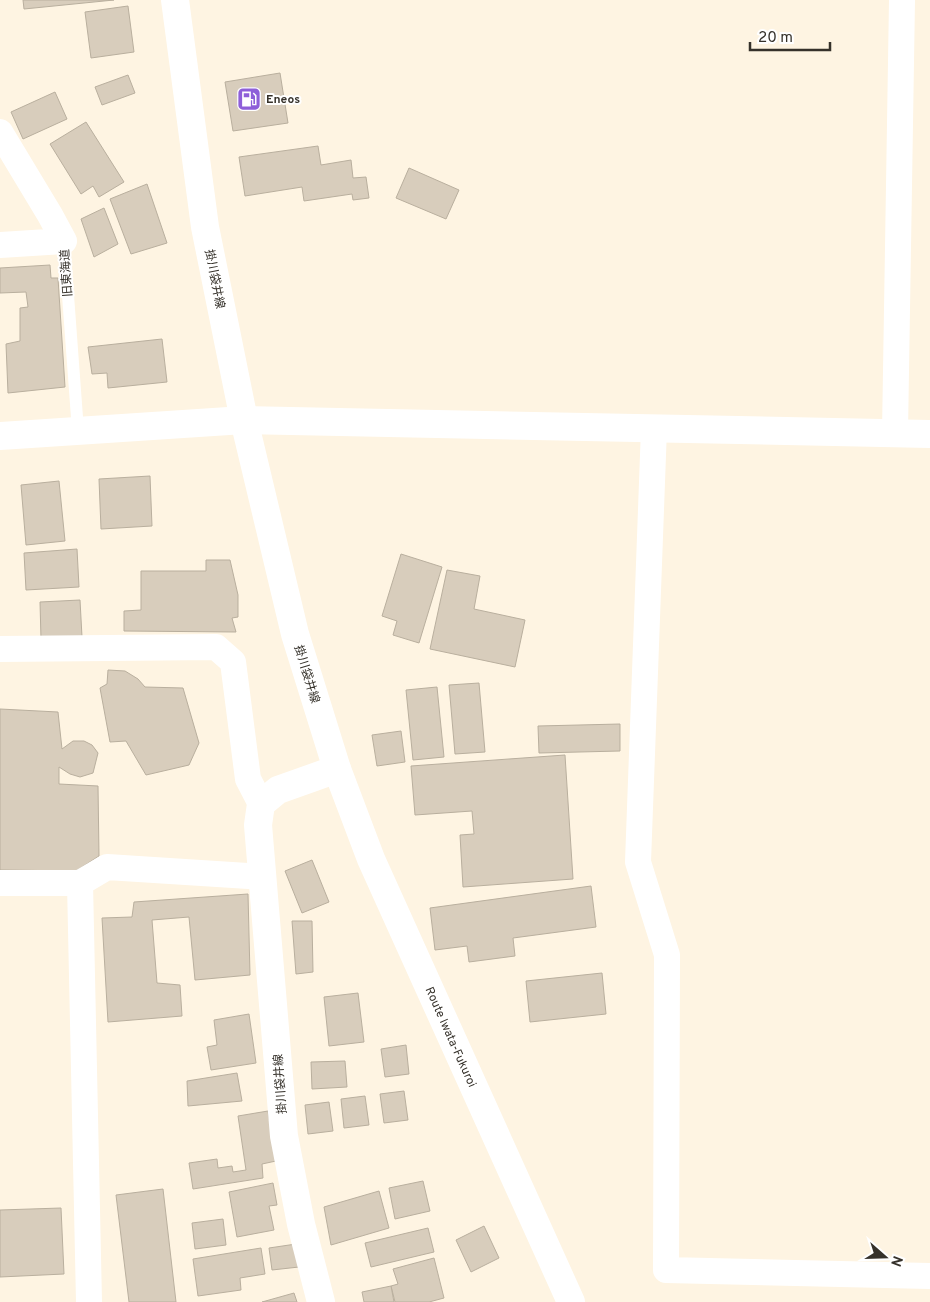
<svg xmlns="http://www.w3.org/2000/svg" width="930" height="1302" font-family="Overpass,'Noto Sans JP',sans-serif">
<style>
.building{fill:#d8cdbc;stroke:#b9af9e}
.lines{fill:none;stroke-linecap:round;stroke-linejoin:round}
.lane{stroke:#fff;stroke-width:12}
.street{stroke:#fff;stroke-width:26}
.secondary{stroke:#fff;stroke-width:28}
.labels{text-anchor:middle;stroke-width:4;stroke-linejoin:round;paint-order:stroke}
.poi-label{font-size:12px;font-weight:bold;fill:#35312a;stroke:#fff;text-anchor:start}
.street-label{font-size:12px;fill:#35312a;stroke:#fff}
</style>
<rect width="100%" height="100%" fill="#fef4e2"/>
<g class="building">
<path d="M23 0H114L24 9Z"/>
<path d="M128 6 134 52 91 58 85 12Z"/>
<path d="M280 73 288 123 233 131 225 82Z"/>
<path d="M128 75 135 93 102 105 95 87Z"/>
<path d="M55 92 67 119 23 139 11 112Z"/>
<path d="M86 122 124 182 99 197 93 186 81 194 50 144Z"/>
<path d="M318 146 321 165 351 160 353 178 366 177 369 198 353 200 352 194 304 201 302 187 245 196 239 157Z"/>
<path d="M409 168 459 190 446 219 396 198Z"/>
<path d="M147 184 167 243 131 254 110 199Z"/>
<path d="M104 208 118 244 94 257 81 219Z"/>
<path d="M50 265 51 278H58L65 387 8 393 6 344 20 341V308L28 307 26 292 0 293V268Z"/>
<path d="M162 339 167 382 108 388 107 373 92 374 88 347Z"/>
<path d="M150 476 152 526 101 529 99 479Z"/>
<path d="M59 481 65 541 26 545 21 485Z"/>
<path d="M77 549 79 587 26 590 24 553Z"/>
<path d="M401 554 442 567 419 643 393 635 397 621 382 616Z"/>
<path d="M206 560H230L238 595V617L232 618 236 632 124 631V611L141 610V571H206Z"/>
<path d="M447 570 480 576 474 609 525 620 515 667 430 649Z"/>
<path d="M80 600 82 637 41 639 40 602Z"/>
<path d="M108 670 125 671 138 679 145 687 183 688 199 743 189 765 146 775 126 741 110 742 100 688 107 684Z"/>
<path d="M479 683 485 752 455 754 449 685Z"/>
<path d="M437 687 444 757 413 760 406 690Z"/>
<path d="M0 709 58 712 62 749 73 741H84L92 745 98 753 93 773 80 777 70 774 59 767V784L98 786 99 856 76 871 0 870Z"/>
<path d="M620 724V751L539 753 538 726Z"/>
<path d="M401 731 405 762 377 766 372 735Z"/>
<path d="M565 755 573 879 463 887 460 835 474 834 472 811 415 815 411 766Z"/>
<path d="M312 860 329 902 302 913 285 871Z"/>
<path d="M591 886 596 927 513 938 515 956 469 962 467 946 435 950 430 908Z"/>
<path d="M248 894 250 975 195 980 189 917 152 920 157 983 180 985 182 1016 108 1022 102 918 132 917 134 902Z"/>
<path d="M292 921H312L313 972 296 974Z"/>
<path d="M602 973 606 1014 530 1022 526 981Z"/>
<path d="M358 993 364 1042 329 1046 324 997Z"/>
<path d="M249 1014 256 1063 211 1070 207 1047 217 1045 214 1020Z"/>
<path d="M406 1045 409 1074 385 1077 381 1049Z"/>
<path d="M345 1061 347 1087 312 1089 311 1062Z"/>
<path d="M237 1073 242 1101 188 1106 187 1081Z"/>
<path d="M404 1091 408 1120 384 1123 380 1094Z"/>
<path d="M365 1096 369 1125 344 1128 341 1099Z"/>
<path d="M329 1102 333 1131 308 1134 305 1105Z"/>
<path d="M268 1111 276 1161 262 1164 263 1178 193 1189 189 1163 217 1159 218 1168 232 1166 233 1172 246 1170 238 1116Z"/>
<path d="M423 1181 430 1211 395 1219 389 1188Z"/>
<path d="M273 1183 277 1205 269 1206 274 1230 237 1237 229 1192Z"/>
<path d="M163 1189 176 1302H129L116 1195Z"/>
<path d="M379 1191 389 1228 331 1245 324 1207Z"/>
<path d="M61 1208 64 1274 0 1277V1210Z"/>
<path d="M223 1219 226 1245 195 1249 192 1223Z"/>
<path d="M484 1226 499 1258 471 1272 456 1240Z"/>
<path d="M428 1228 434 1252 371 1267 365 1243Z"/>
<path d="M296 1244 299 1267 272 1270 269 1248Z"/>
<path d="M261 1248 265 1274 240 1278 241 1290 198 1296 193 1259Z"/>
<path d="M434 1258 444 1298 429 1302H395L391 1286 398 1284 393 1269Z"/>
<path d="M391 1286 394 1302H364L362 1292Z"/>
<path d="M294 1293 297 1302H262Z"/>
</g>
<g class="lines">
<path class="lane" d="M64 241 78 431"/>
<g class="street">
<path d="M0 132 50 215 64 241 0 245"/>
<path d="M654 428 638 862 667 955 666 1270 930 1276"/>
<path d="M895 433 902 0"/>
<path d="M0 649 216 647 233 662 248 779 261 804"/>
<path d="M0 883H80L89 1302"/>
<path d="M80 883 107 867 263 877"/>
</g>
<g class="secondary">
<path d="M175 0 205 227 244 420 295 634 337 769 371 859 571 1302"/>
<path d="M0 436 244 420 930 434"/>
<path d="M321 1302 301 1224 284 1136 258 825 261 804 278 790 337 769"/>
</g>
</g>
<defs>
<g id="fuel-square" transform="scale(1.25)"><rect x="-9" y="-9" width="18" height="18" rx="4" fill="#8e5fd9" stroke="#fff"/><path d="M-5.5-6h7V0h2V4h1.3V-2.5L3-4.5l.8-.8L6-3V5H2.5V1h-1V6h-7ZM-4.2-4.7v3.2H.2V-4.7Z" fill="#fff"/></g>
</defs>
<g fill-rule="evenodd">
<use href="#fuel-square" x="249" y="99"/>
</g>
<g class="labels">
<g class="poi-label">
<text x="266" y="103">Eneos</text>
</g>
<g class="street-label">
<text transform="translate(66 273) rotate(-94)" y="4">旧東海道</text>
<text transform="translate(215 279) rotate(79)" y="4">掛川袋井線</text>
<text transform="translate(307 674) rotate(73)" y="4">掛川袋井線</text>
<text transform="translate(451 1037) rotate(66)" y="4">Route Iwata-Fukuroi</text>
<text transform="translate(280 1084) rotate(-94)" y="4">掛川袋井線</text>
</g>
</g>
<g transform="translate(885 1257) rotate(110)" stroke="#ffffff" stroke-width="4" paint-order="stroke">
<path d="M0-4L9 19L0 12L-9 19Z" fill="#35312a"/>
<text y="-8" font-size="14" font-weight="bold" text-anchor="middle" fill="#35312a">N</text>
</g>
<path d="M750 42v8h80v-8" fill="none" stroke="#35312a" stroke-width="2.5"/>
<text x="758" y="42" font-size="15" fill="#35312a" stroke="#ffffff" stroke-width="4" paint-order="stroke">20 m</text>
</svg>
